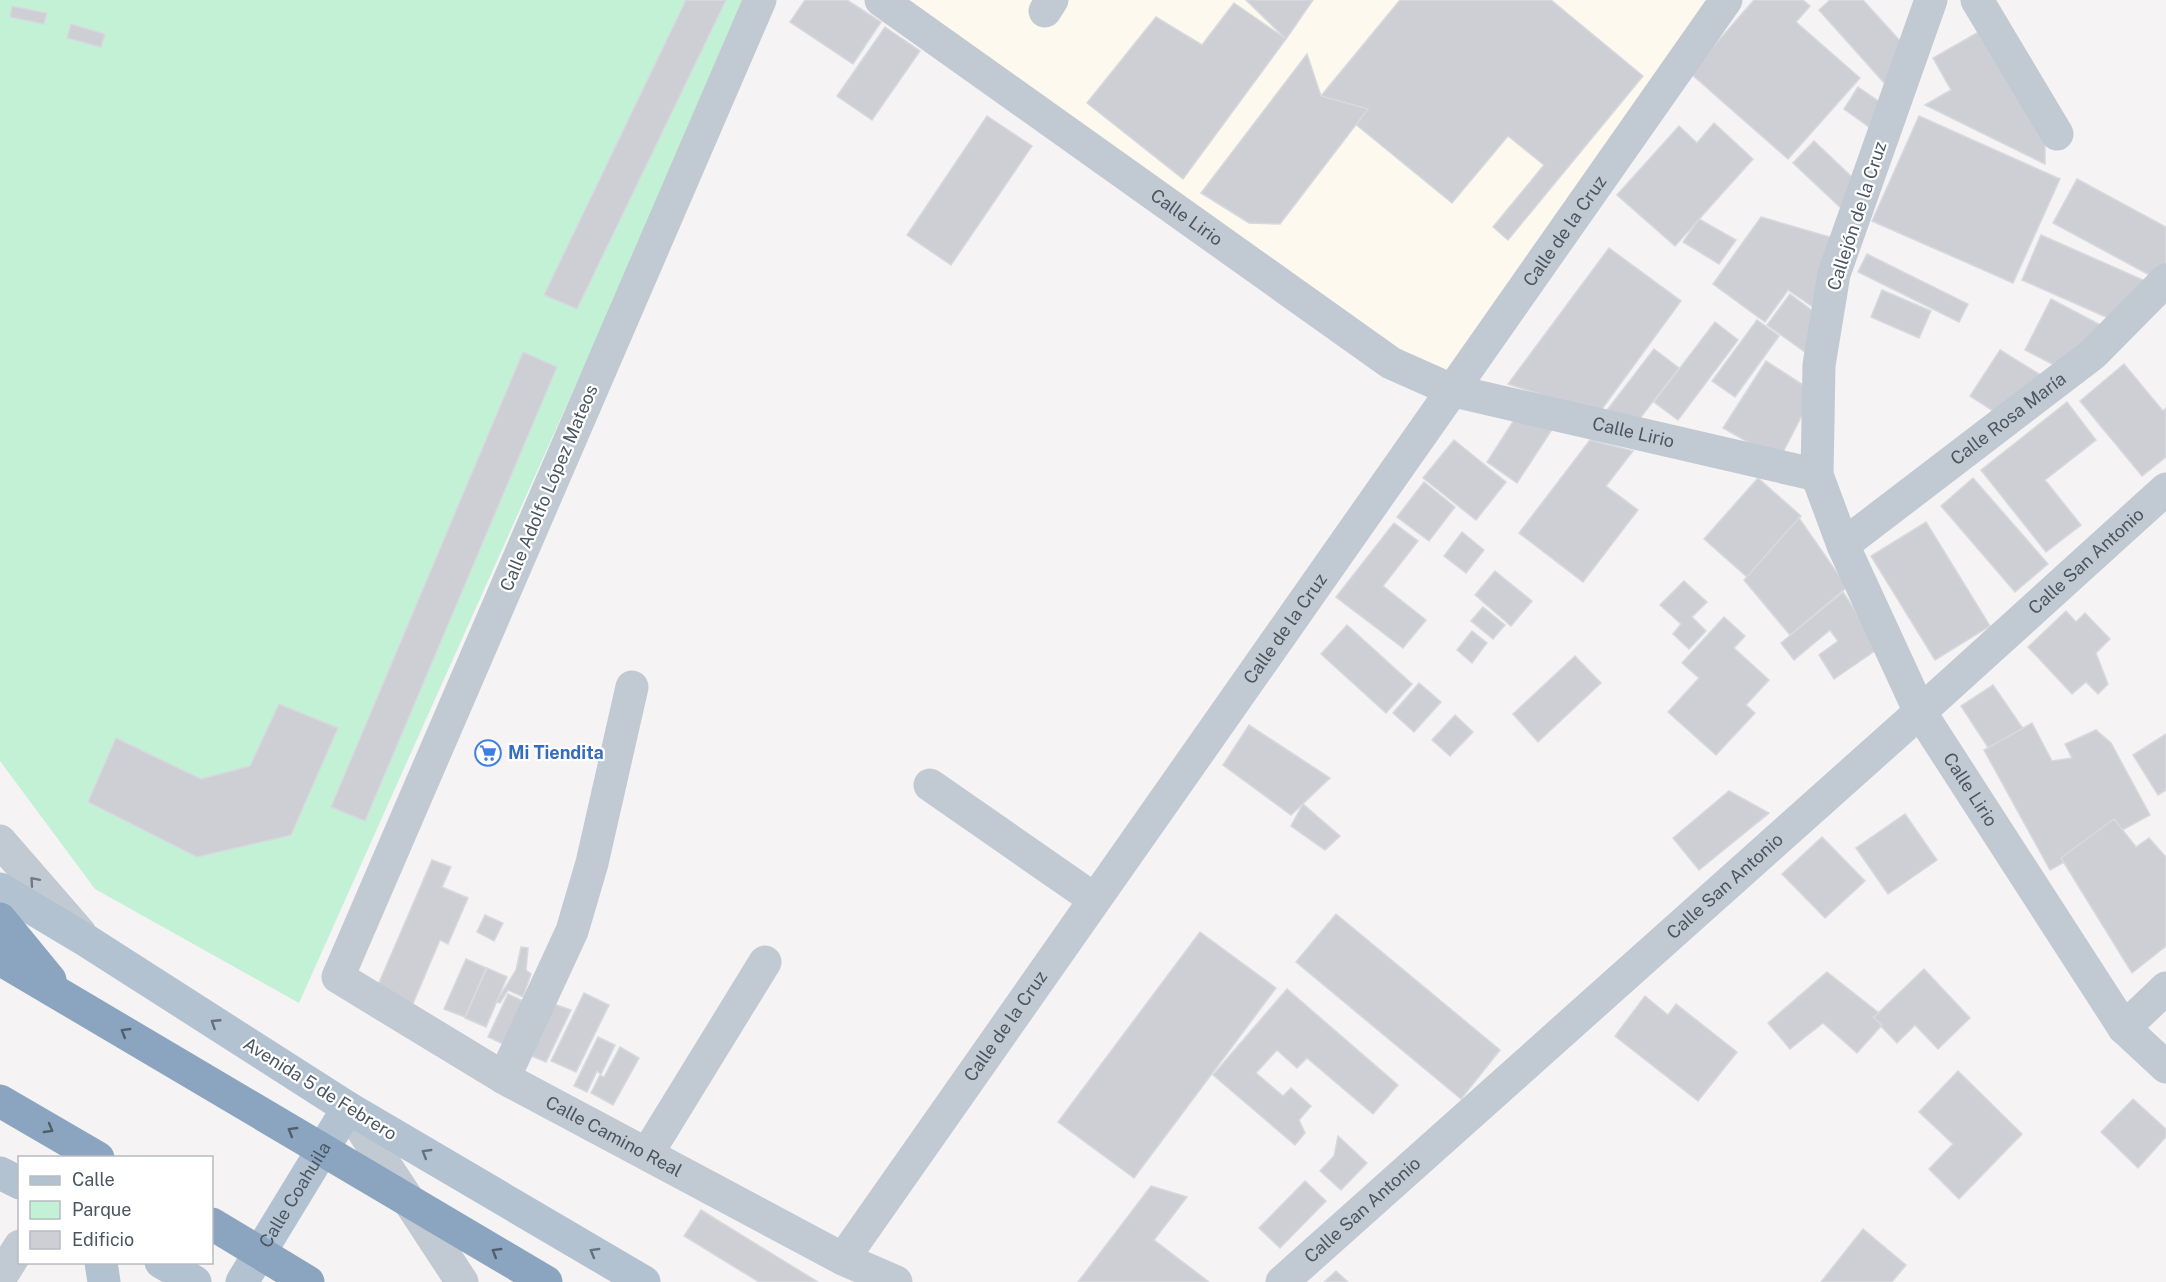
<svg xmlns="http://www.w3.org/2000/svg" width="2166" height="1282" font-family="'Public Sans',sans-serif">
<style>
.commercial{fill:#fdf9ef}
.green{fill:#c3f1d5}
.building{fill:#cdcfd5;stroke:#d7d9de;stroke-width:1.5}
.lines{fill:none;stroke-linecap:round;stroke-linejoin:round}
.minor{stroke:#c1cad2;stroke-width:33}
.major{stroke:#b3c2d1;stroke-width:33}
.highway{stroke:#8ba5c1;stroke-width:33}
.oneway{stroke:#6e7983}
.oneway2{stroke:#64717d}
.oneway3{stroke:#505e6b}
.labels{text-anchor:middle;stroke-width:4.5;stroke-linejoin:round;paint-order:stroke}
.street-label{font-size:18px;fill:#4a5661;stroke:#fff}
.shop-label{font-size:18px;font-weight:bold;fill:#366cbe;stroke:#fff;text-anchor:start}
</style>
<rect width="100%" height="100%" fill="#f5f3f3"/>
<path class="commercial" d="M881 0H1726L1454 391Z"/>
<path class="green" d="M0 0H748L299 1003 95 889 0 761Z"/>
<g class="building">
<path d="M686 0H726L577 309 544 295Z"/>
<path d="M805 0H847L881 22 853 64 790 22Z"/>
<path d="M1246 0H1313L1286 39Z"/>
<path d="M1400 0H1551L1643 76 1508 240 1493 227 1544 165 1508 136 1452 203 1321 96Z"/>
<path d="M1754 0H1803L1810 6 1796 22 1860 78 1788 159 1690 73Z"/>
<path d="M1830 0H1863L1901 42 1886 85 1819 10Z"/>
<path d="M1234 3 1286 39 1183 179 1087 103 1156 17 1202 45Z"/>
<path d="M12 6 47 13 44 24 10 17Z"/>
<path d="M71 24 105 34 101 47 67 38Z"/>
<path d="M885 27 920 51 872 120 837 96Z"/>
<path d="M1982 30 2045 141V164L1925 105 1951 90 1933 58Z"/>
<path d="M1307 54 1321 96 1368 109 1280 224 1249 223 1201 193Z"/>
<path d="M1858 87 1884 105 1869 127 1844 109Z"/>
<path d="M987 116 1032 146 951 265 907 235Z"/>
<path d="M1919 116 2060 179 2013 283 1872 221Z"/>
<path d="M1714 123 1753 159 1675 246 1617 195 1679 126 1697 143Z"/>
<path d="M1814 141 1855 180 1842 209 1793 163Z"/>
<path d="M2077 179 2166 227V268L2155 278 2053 223Z"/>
<path d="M1761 217 1840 240 1819 311 1788 290 1765 322 1713 284Z"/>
<path d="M1699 219 1736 240 1719 264 1683 242Z"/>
<path d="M2041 235 2152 284 2115 321 2022 280Z"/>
<path d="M1609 248 1681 301 1599 413 1508 384Z"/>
<path d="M1867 254 1968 304 1959 322 1858 272Z"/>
<path d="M1882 290 1931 311 1919 338 1871 317Z"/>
<path d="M1790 294 1822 318 1812 357 1767 325Z"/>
<path d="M2051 299 2108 329 2062 369 2025 350Z"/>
<path d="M1757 320 1779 336 1735 397 1712 381Z"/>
<path d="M1715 322 1738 340 1678 420 1654 402Z"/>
<path d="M1654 349 1679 368 1634 426 1601 418Z"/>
<path d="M2000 350 2049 380 2001 416 1970 396Z"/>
<path d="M523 352 557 367 365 821 331 807Z"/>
<path d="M1766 361 1814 392 1779 460 1723 428Z"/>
<path d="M2124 364 2163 411 2166 408V457L2142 476 2080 401Z"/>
<path d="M2067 402 2096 440 2045 480 2081 525 2046 552 1981 470Z"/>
<path d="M1514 420 1553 428 1517 483 1487 462Z"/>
<path d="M1454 440 1506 482 1476 520 1423 478Z"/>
<path d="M1590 440 1633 451 1606 486 1638 510 1583 582 1519 533Z"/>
<path d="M1758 478 1801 516 1747 577 1704 539Z"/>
<path d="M1973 478 2048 564 2015 592 1941 506Z"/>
<path d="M1424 482 1455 507 1429 541 1397 517Z"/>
<path d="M1799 518 1847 587 1790 635 1744 580Z"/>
<path d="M1926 522 1990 626 1935 660 1871 556Z"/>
<path d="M1394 523 1418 541 1383 586 1426 620 1403 648 1336 597Z"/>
<path d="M1462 532 1484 550 1466 573 1444 556Z"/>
<path d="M1495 571 1532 601 1511 626 1475 595Z"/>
<path d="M1684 581 1707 602 1692 617 1706 631 1689 649 1673 634 1681 624 1660 605Z"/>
<path d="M1843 592 1879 648 1834 679 1819 655 1838 641 1830 630 1794 660 1781 643Z"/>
<path d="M1483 607 1505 625 1493 639 1471 621Z"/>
<path d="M2066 611 2076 622 2085 613 2110 639 2096 653 2108 684 2098 694 2086 682 2072 694 2028 647Z"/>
<path d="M1724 617 1745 636 1734 648 1769 680 1746 705 1755 713 1716 755 1668 712 1699 678 1682 663Z"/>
<path d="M1347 625 1412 684 1386 713 1321 654Z"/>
<path d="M1472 631 1487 643 1472 663 1457 650Z"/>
<path d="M1575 656 1601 683 1538 742 1513 714Z"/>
<path d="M1419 683 1441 702 1414 732 1393 713Z"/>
<path d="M1993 685 2024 730 1991 752 1961 706Z"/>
<path d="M279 704 338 728 291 835 197 857 88 802 116 738 201 779 250 766Z"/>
<path d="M1455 715 1473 732 1450 756 1432 740Z"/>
<path d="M2032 723 2052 761 2072 758 2065 744 2096 730 2111 743 2150 815 2050 870 1984 750Z"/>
<path d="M1249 725 1330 778 1291 815 1223 765Z"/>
<path d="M2166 734V790L2158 795 2133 755Z"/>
<path d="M1729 791 1769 813 1699 870 1673 838Z"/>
<path d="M1303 804 1340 836 1325 850 1291 826Z"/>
<path d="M1905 814 1937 860 1888 894 1856 848Z"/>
<path d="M2114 819 2136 847 2149 838 2166 857V946L2132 973 2061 858Z"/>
<path d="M1822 837 1865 881 1825 918 1782 874Z"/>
<path d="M432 860 451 867 442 887 468 898 448 944 440 940 411 1008 375 992Z"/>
<path d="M1336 914 1500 1050 1461 1099 1296 962Z"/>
<path d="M485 915 503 923 494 941 477 932Z"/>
<path d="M1200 932 1276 988 1134 1178 1058 1122Z"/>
<path d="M521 947 528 948 526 970 531 974 523 997 508 990 500 1003 496 1002 516 970Z"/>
<path d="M466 959 486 968 465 1017 444 1009Z"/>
<path d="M487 968 507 977 486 1027 465 1018Z"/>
<path d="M1924 969 1970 1018 1938 1049 1915 1025 1897 1043 1873 1018Z"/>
<path d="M1827 972 1879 1013 1873 1017 1882 1025 1857 1053 1823 1023 1790 1049 1768 1023Z"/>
<path d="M1287 989 1398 1085 1373 1114 1307 1058 1297 1068 1277 1050 1256 1073 1283 1096 1291 1088 1311 1106 1299 1120 1305 1133 1295 1145 1213 1075Z"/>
<path d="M584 993 609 1005 576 1072 551 1061Z"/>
<path d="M508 994 532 1005 512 1048 488 1037Z"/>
<path d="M1645 996 1668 1015 1676 1004 1737 1052 1698 1101 1615 1036Z"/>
<path d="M545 1001 571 1010 546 1062 522 1052Z"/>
<path d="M598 1037 615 1045 601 1074 597 1071 587 1092 574 1086Z"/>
<path d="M620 1047 639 1058 613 1105 591 1093 600 1075 604 1077Z"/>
<path d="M1958 1071 2022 1134 1959 1199 1929 1169 1953 1144 1919 1112Z"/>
<path d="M2133 1099 2166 1129V1137L2138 1168 2101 1132Z"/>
<path d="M1338 1136 1367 1163 1341 1190 1320 1171 1334 1156Z"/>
<path d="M1305 1181 1326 1201 1280 1248 1259 1228Z"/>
<path d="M1151 1186 1187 1197 1154 1240 1209 1282H1078Z"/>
<path d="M701 1210 818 1282H759L684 1236Z"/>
<path d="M1863 1229 1906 1265 1892 1282H1821Z"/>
<path d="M1336 1271 1348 1282H1324Z"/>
</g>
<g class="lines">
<g class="minor">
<path id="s1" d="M760 0 338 977 504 1078 843 1259 896 1282"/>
<path id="s2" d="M881 0 1391 363 1454 391 1817 475"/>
<path id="s3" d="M1931 0 1834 274 1819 365 1817 475 1843 545 1920 712 2124 1028 2166 1067"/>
<path d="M1977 0 2057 134"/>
<path d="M1045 11 1052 0"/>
<path id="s4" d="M1843 545 2093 354 2166 280"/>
<path d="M930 785 1094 899"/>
<path d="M0 841 80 933"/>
<path d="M2124 1028 2166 988"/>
<path d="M504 1078 572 931 592 863 632 687"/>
<path d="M348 1108 462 1282"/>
<path d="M647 1154 765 962"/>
<path id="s5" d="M843 1259C1136 838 1434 421 1726 0"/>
<path d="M0 1278 20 1246"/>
<path id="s6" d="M1282 1282 1920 712 2166 489"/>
</g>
<g class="major">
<path d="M0 889 87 941 348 1108 644 1282"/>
<path d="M0 1173 20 1183"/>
<path d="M101 1262 104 1282"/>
<path d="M161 1262 195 1282"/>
<path id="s7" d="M242 1282 348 1108"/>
</g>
<g class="highway">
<path d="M0 919 50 980"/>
<path d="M0 959 546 1282"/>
<path d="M0 1101 98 1158"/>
<path d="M212 1224 308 1282"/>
</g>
</g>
<defs><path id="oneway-chevron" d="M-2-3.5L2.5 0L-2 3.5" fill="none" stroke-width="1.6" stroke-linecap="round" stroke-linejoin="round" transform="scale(1.5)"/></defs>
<use class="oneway" href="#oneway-chevron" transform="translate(34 881) rotate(-131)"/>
<g class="oneway2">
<use href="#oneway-chevron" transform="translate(215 1023) rotate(-147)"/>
<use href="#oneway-chevron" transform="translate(426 1153) rotate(-149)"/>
<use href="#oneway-chevron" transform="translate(594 1252) rotate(-150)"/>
</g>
<g class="oneway3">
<use href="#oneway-chevron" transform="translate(125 1032) rotate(-149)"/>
<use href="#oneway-chevron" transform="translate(49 1129) rotate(30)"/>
<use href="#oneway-chevron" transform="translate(292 1131) rotate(-149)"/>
<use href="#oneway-chevron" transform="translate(496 1252) rotate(-149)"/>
</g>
<defs>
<g id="supermarket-ring" transform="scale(1.35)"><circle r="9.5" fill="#fff" stroke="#3f7fe0" stroke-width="1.5"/><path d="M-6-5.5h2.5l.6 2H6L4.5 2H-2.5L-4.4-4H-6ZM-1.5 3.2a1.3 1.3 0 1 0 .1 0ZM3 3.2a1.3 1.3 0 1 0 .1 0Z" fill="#3f7fe0"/></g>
</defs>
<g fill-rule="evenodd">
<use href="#supermarket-ring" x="488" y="753"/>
</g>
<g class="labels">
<g class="street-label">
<text transform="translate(1857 216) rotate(-72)" y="6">Callejón de la Cruz</text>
<text dy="6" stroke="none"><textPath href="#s2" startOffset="375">Calle Lirio</textPath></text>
<text dy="6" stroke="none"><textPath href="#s5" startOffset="1256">Calle de la Cruz</textPath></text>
<text dy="6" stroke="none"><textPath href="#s4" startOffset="208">Calle Rosa María</textPath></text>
<text dy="6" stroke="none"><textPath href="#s2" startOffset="879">Calle Lirio</textPath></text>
<text transform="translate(549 488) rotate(-67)" y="6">Calle Adolfo López Mateos</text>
<text dy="6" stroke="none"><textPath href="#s6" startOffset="1080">Calle San Antonio</textPath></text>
<text dy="6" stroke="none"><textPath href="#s5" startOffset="770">Calle de la Cruz</textPath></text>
<text dy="6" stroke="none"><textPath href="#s3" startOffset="844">Calle Lirio</textPath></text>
<text dy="6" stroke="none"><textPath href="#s6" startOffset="594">Calle San Antonio</textPath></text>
<text dy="6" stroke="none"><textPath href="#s5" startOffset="284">Calle de la Cruz</textPath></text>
<text transform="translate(320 1089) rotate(32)" y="6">Avenida 5 de Febrero</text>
<text dy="6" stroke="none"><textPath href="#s1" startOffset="1383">Calle Camino Real</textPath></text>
<text dy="6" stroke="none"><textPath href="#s7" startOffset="102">Calle Coahuila</textPath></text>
<text dy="6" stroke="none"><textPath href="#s6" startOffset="108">Calle San Antonio</textPath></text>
</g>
<g class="shop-label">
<text x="508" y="759">Mi Tiendita</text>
</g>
</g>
<rect x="18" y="1156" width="195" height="108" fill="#ffffff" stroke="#b7bbc0" stroke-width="1.5"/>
<rect x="30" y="1176" width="30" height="9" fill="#b3c2d1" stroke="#b7bbc0" stroke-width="1.5"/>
<text x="72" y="1186" font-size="18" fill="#4a5661">Calle</text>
<rect x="30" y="1201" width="30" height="18" fill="#c3f1d5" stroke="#b7bbc0" stroke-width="1.5"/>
<text x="72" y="1216" font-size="18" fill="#4a5661">Parque</text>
<rect x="30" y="1231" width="30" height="18" fill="#cdcfd5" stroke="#b7bbc0" stroke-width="1.5"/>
<text x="72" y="1246" font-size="18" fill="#4a5661">Edificio</text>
</svg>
